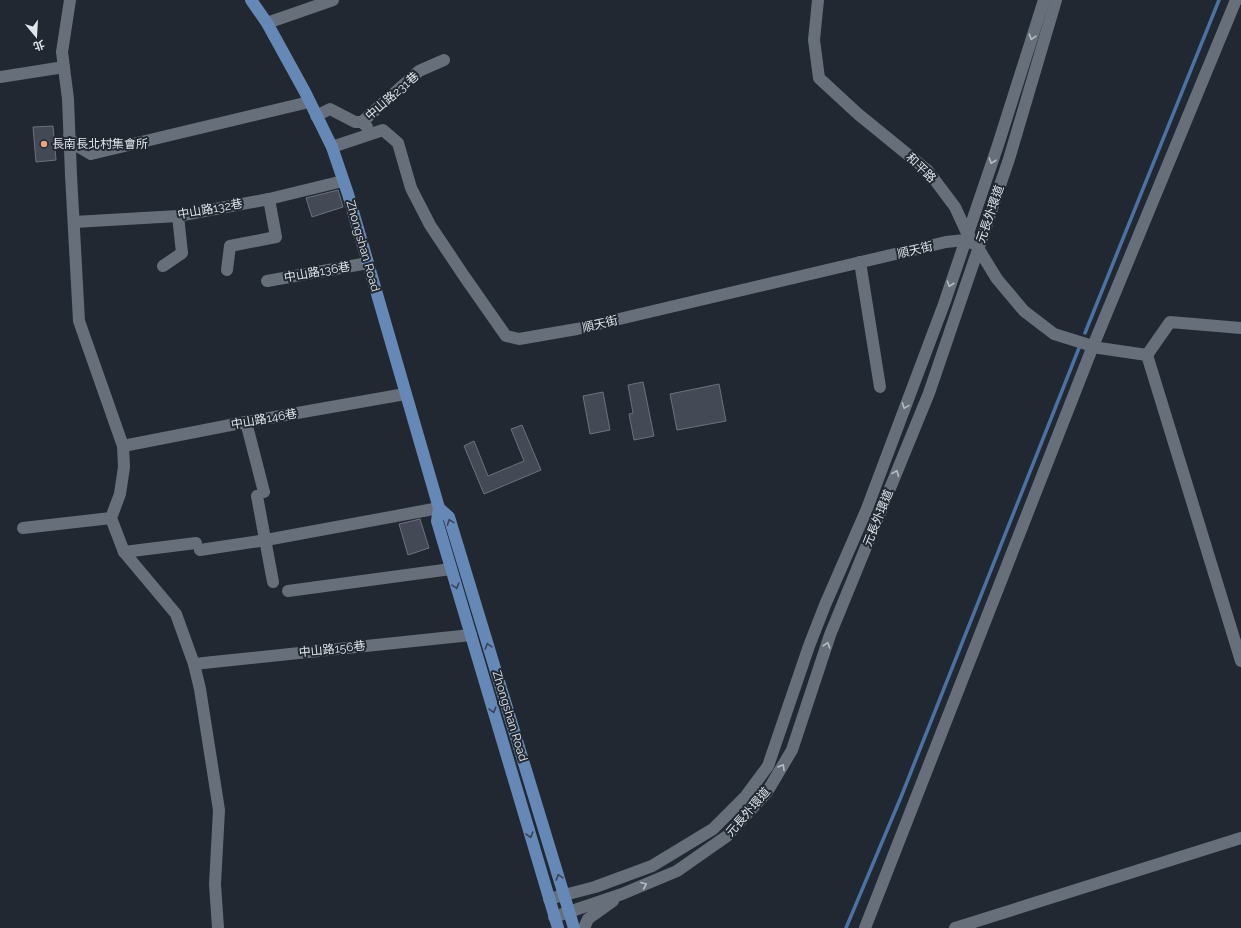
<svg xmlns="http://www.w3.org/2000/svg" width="1241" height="928" font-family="Raleway,'Noto Sans TC',sans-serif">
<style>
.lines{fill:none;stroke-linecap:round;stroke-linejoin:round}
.stream{stroke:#4b71a5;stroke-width:3.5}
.building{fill:#434a55;stroke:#6a727d}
.minor{stroke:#676f7a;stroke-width:12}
.major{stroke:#6688b7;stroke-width:12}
.oneway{stroke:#b6bcc4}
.oneway2{stroke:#364559}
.poi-dot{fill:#f1a17b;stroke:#212831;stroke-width:1.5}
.labels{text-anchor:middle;stroke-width:4;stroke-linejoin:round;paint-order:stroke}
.street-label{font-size:12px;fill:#e1e6ec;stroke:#212831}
.poi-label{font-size:12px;fill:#e1e6ec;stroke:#212831;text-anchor:start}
</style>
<rect width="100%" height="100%" fill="#212831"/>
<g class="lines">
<g class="stream">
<path d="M1085 333 1219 0"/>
<path d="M846 928 901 797 1079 348"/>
</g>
</g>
<g class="building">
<path d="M53 126 56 160 36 162 33 127Z"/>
<path d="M338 190 343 207 312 217 306 198Z"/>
<path d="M643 382 654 436 634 440 629 414 633 413 628 385Z"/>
<path d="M719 384 726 421 677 430 670 394Z"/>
<path d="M603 392 610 430 590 434 583 396Z"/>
<path d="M522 425 541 470 484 494 464 446 474 441 488 476 524 461 511 429Z"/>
<path d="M420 519 429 548 408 555 399 524Z"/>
</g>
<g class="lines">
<g class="minor">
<path d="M70 0 62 52 68 99 71 175 79 321 123 446 124 467 120 494 111 518 124 552 176 614 194 664 200 689 219 810 215 884 218 928"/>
<path d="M818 0 814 40 819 78 858 114 928 171 955 207 967 233 978 248 997 279 1024 311 1054 334 1099 348 1147 355 1241 661"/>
<path d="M267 23 333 0"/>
<path d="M0 77 64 67"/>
<path d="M316 116 330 109 355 122H362L367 127"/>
<path d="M362 122 419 71 444 60"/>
<path d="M69 137 74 144 91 154 309 102"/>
<path d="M332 147 383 130 398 143 411 188 430 225 464 276 506 336 519 339 577 329 946 242 965 240 971 243"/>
<path d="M74 222 178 216 269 199 343 181"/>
<path d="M860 262 880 387"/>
<path d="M163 266 182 253 178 216"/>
<path d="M227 270 230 246 276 237 269 199"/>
<path d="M267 281 368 263"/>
<path d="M1147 355 1170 322 1241 328"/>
<path d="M246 422 264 492"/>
<path d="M123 446 246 422 405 394"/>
<path d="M257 496 273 582"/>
<path d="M23 528 111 518"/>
<path d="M200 550 266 540 439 508"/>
<path d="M124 552 196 543"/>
<path d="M288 591 451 569"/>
<path d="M194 664 471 635"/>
<path d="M549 899 595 887 652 866 713 829 745 797 768 766 809 646 825 605 866 511 944 304 998 145 1044 0"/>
<path d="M554 917 622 894 677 871 727 836 767 792 792 750 830 635 929 393 1009 159 1056 0"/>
<path d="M584 928 588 919 613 901"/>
<path d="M865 928 1093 346 1236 0"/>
<path d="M955 928 1241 838"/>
</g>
<g class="major">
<path d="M251 0 267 23 305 92 332 147 348 194 439 508 437 521 558 928"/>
<path d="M439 508 449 517 574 928"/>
</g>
</g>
<defs><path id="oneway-chevron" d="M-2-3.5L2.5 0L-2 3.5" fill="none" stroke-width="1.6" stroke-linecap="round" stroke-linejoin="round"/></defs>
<g class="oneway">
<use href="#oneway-chevron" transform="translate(1032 37) rotate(108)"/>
<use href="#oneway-chevron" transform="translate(992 161) rotate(109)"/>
<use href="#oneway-chevron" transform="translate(950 284) rotate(109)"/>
<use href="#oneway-chevron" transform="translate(905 406) rotate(111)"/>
<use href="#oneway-chevron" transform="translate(896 473) rotate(-68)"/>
<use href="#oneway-chevron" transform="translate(827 645) rotate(-72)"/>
<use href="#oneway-chevron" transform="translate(782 767) rotate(-60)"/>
<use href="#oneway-chevron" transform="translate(644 885) rotate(-23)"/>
</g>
<g class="oneway2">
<use href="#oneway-chevron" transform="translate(450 522) rotate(-111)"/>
<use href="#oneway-chevron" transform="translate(456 586) rotate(74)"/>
<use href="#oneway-chevron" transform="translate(488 646) rotate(-107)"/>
<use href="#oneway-chevron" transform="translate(493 710) rotate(74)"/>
<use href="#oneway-chevron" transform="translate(530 835) rotate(74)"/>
<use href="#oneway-chevron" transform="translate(559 877) rotate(-107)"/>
</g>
<circle class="poi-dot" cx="44" cy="144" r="4"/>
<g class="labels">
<g class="street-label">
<text transform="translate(392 96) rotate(-41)" y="4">中山路231巷</text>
<text transform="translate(921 168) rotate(44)" y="4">和平路</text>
<text transform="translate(210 209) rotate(-10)" y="4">中山路132巷</text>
<text transform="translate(990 214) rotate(-71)" y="4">元長外環道</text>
<text transform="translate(363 246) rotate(74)" y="4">Zhongshan Road</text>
<text transform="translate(915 250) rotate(-13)" y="4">順天街</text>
<text transform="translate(317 272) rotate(-10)" y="4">中山路136巷</text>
<text transform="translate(600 324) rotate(-13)" y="4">順天街</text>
<text transform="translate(264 419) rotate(-10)" y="4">中山路146巷</text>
<text transform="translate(878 518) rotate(-68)" y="4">元長外環道</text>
<text transform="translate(332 649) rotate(-6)" y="4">中山路156巷</text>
<text transform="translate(510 716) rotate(73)" y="4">Zhongshan Road</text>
<text transform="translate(748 812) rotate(-49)" y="4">元長外環道</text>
</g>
<g class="poi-label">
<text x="52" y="148">長南長北村集會所</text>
</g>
</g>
<g transform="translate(36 36) rotate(162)" stroke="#212831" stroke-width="3" paint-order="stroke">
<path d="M0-3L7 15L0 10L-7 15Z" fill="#e1e6ec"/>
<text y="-6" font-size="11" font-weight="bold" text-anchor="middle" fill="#e1e6ec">北</text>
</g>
</svg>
